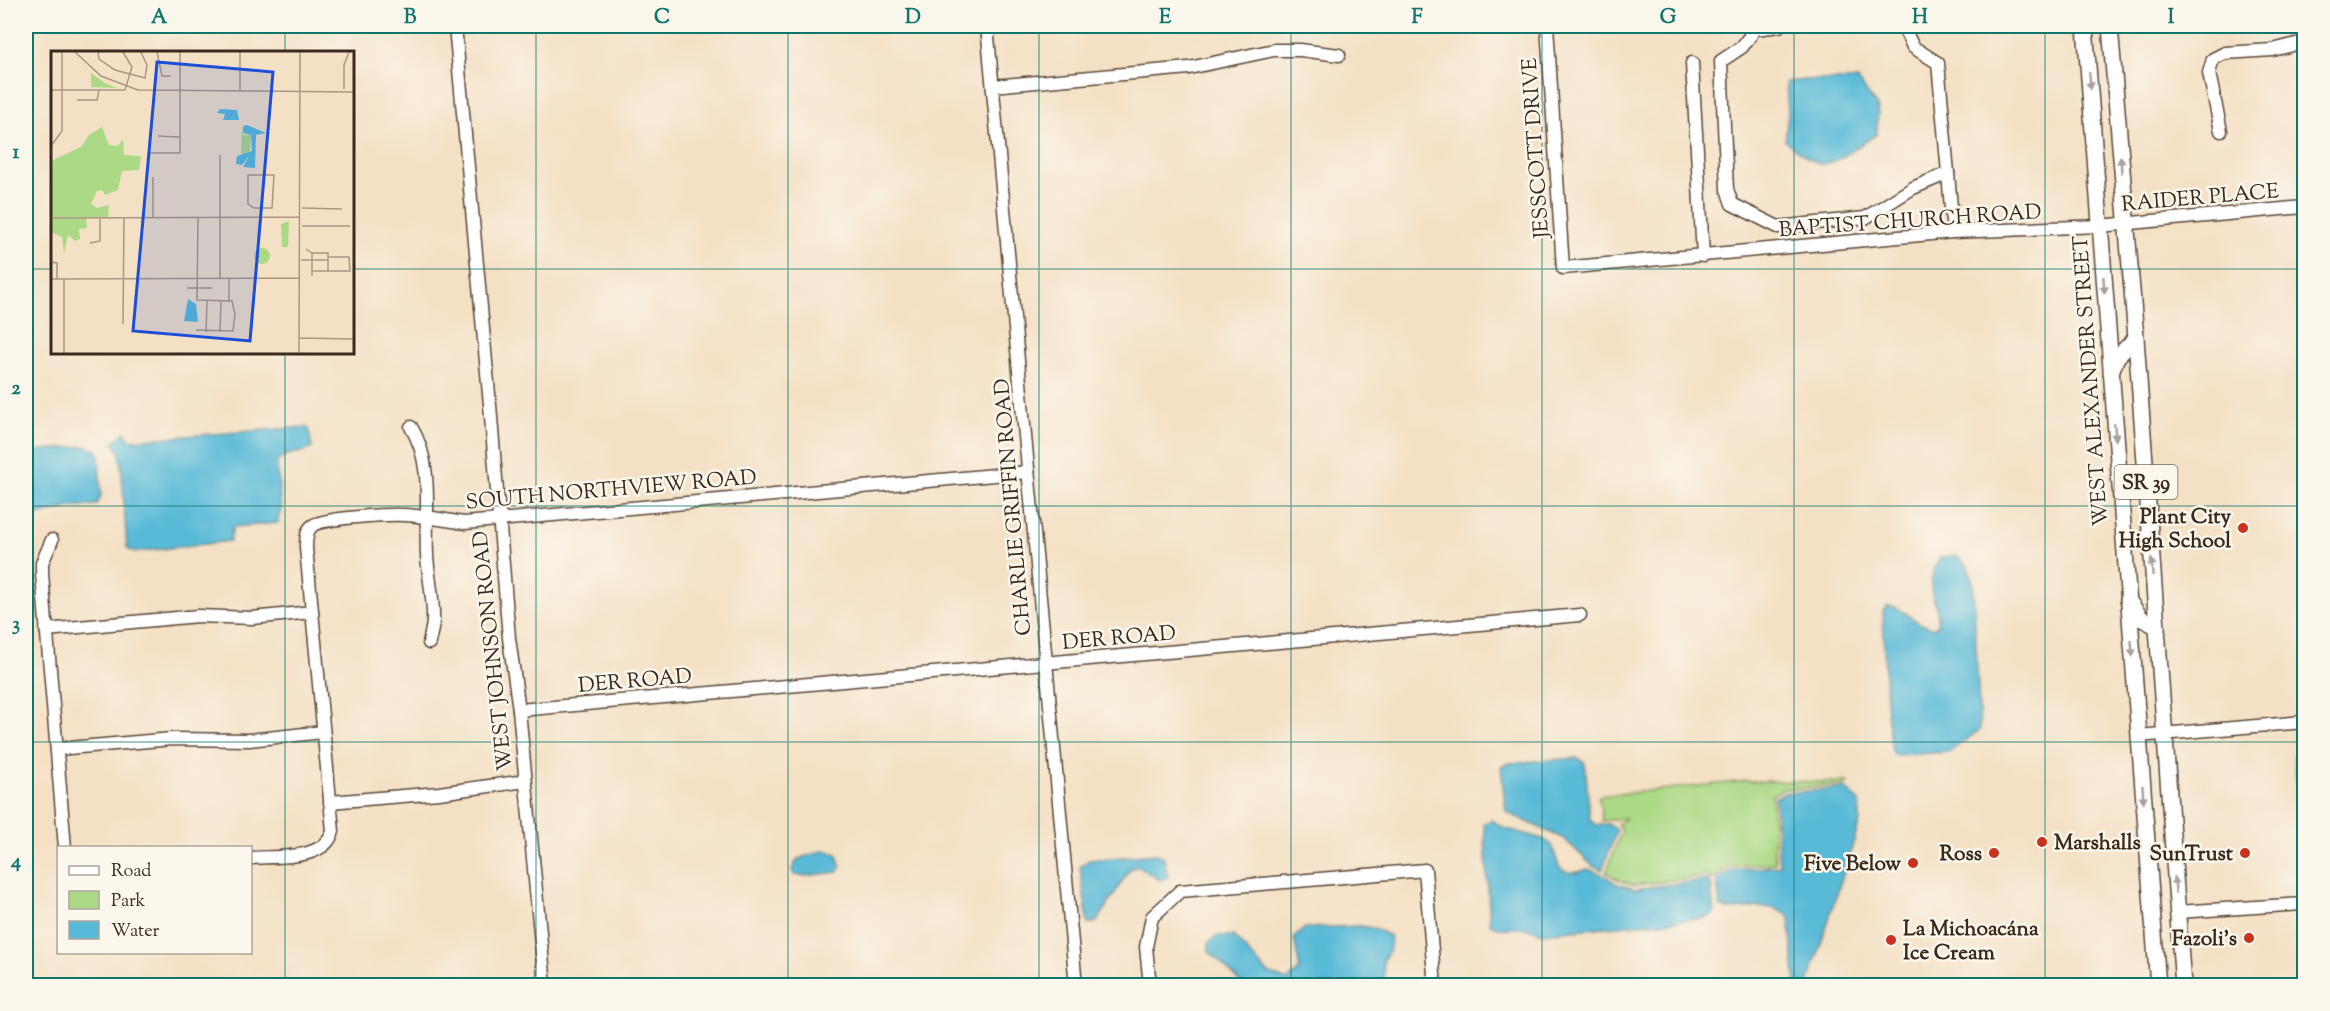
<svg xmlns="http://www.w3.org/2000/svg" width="2330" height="1011" font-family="'Sorts Mill Goudy',serif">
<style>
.green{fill:#acd986;stroke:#748252;stroke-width:1.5}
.water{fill:#59bad7;stroke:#4a727a;stroke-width:1.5}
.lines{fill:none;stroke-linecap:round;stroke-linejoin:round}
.minor-casing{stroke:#574537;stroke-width:15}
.major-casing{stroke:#574537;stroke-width:18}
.minor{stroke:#fff;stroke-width:12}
.major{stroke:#fff;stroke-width:15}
.oneway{fill:#a79f9a}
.grid{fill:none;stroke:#0f766e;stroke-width:1.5;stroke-opacity:0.55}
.poi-dot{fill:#c8321e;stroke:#fbf7ec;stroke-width:2}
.labels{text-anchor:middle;stroke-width:5;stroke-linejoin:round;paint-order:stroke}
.shield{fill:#fbf7ec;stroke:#75685c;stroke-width:1.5}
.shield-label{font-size:20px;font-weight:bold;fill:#3b2a1e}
.street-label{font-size:21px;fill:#3b2a1e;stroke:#fbf7ec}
.poi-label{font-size:21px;font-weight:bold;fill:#3b2a1e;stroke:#fbf7ec;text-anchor:end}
.inset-road{fill:none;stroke:#aa9782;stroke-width:1.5}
.view{fill:#1d4ed8;fill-opacity:0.15;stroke:#1d4ed8;stroke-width:3}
.inset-edge{fill:none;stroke:#3b2a1e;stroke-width:3}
.neatline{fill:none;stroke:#0f766e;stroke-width:2}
.grid-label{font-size:20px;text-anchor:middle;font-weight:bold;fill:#0f766e}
</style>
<rect width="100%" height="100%" fill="#fbf7ec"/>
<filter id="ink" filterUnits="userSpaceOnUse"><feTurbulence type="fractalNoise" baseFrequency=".0167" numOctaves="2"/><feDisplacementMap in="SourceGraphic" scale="12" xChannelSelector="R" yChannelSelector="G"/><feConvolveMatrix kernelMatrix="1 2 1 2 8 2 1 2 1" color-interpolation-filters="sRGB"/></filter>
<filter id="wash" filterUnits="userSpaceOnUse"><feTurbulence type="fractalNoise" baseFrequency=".008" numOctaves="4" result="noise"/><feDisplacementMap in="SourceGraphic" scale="24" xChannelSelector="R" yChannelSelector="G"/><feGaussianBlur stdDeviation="1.35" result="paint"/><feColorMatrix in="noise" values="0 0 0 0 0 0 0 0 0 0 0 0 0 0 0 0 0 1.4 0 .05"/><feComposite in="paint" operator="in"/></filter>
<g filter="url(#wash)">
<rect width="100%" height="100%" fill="#f4e0c4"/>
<path class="green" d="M1747 781 1848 782 1847 785 1783 789 1772 795 1775 863 1729 866 1713 880 1706 876 1635 885 1619 880 1606 872 1622 830 1617 825 1625 818 1602 821 1599 796Z"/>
<g class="water">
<path d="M1461 26H1514L1512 29 1465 33Z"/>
<path d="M1805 80H1858L1878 108 1877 134 1841 158 1822 165 1810 159 1785 141 1788 113 1786 82Z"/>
<path d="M306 427 309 429 312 448C300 456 288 450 277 462L281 512 278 518V523L233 527 230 541 136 552 127 549 121 461 119 450 113 443 125 432 131 440Z"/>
<path d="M85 446 97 450 99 456 101 496 97 505 70 507 26 518V452Z"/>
<path d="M1957 556 1968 567 1973 582 1980 730 1949 752 1895 755 1892 751 1886 705 1883 611 1888 606C1908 608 1915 628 1936 627 1941 615 1935 606 1932 594 1929 581 1934 569 1940 557Z"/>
<path d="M2304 753V808H2300L2294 755Z"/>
<path d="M1577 758 1585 763 1590 820 1596 825 1608 824 1617 830 1602 870 1593 866 1564 839 1506 812 1501 767 1509 763Z"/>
<path d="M1845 788 1860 802V822L1808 984 1807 985H1796L1789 917C1762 895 1741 918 1720 906L1717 880 1730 870 1779 866 1775 798 1784 793Z"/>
<path d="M1491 820 1504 828 1543 839 1552 845 1559 867 1564 871 1574 873 1588 869 1604 875 1617 884 1635 889 1706 880 1711 884 1714 914 1706 918 1541 933C1521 922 1505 934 1490 924L1484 824Z"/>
<path d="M824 850 837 854 841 868 838 872 804 876 794 875 792 869 798 859Z"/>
<path d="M1156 854 1164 857 1168 877 1159 880 1138 866 1130 869 1097 922 1088 924 1080 867 1089 860Z"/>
<path d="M1361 926 1377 929 1391 937 1390 948 1383 962 1385 985H1243L1209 951V942L1217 936H1233L1268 973 1287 981 1300 969 1294 938 1305 928Z"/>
</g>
</g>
<g filter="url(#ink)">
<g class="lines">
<g class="minor-casing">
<g id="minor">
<path d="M455 26 490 405 509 638 519 710 545 986"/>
<path d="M987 26 1076 986"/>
<path d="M1547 26 1563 268 1953 232 2099 226 2304 207"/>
<path d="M1779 26 1755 29 1742 47 1721 61 1727 189 1732 204 1778 227 1865 218 1913 188 1948 173 1938 63 1913 47 1903 26"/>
<path d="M1692 63 1703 256"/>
<path d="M993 86 1189 68 1274 50H1300L1339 55"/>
<path d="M2221 131 2209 73 2213 59 2225 53 2273 50 2304 42"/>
<path d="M1948 173 1953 232"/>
<path d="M411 427C434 464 425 513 427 555 428 576 434 599 433 620 433 628 430 636 429 643"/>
<path d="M52 540 42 563V574L65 848"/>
<path d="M46 630 198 616 252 618 312 612"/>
<path d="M519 710 1580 615"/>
<path d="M2138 736 2304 722"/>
<path d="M57 749 172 739 249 740 323 732"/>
<path d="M330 802 439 793 525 781"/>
<path d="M250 858C277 856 325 861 333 831L306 548C306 541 306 531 312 526 320 518 391 514 405 515 425 516 445 520 465 523L1028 472"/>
<path d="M2177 912 2304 904"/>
<path d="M1150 986 1146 947 1152 917 1180 891 1425 870 1435 986"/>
</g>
</g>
<g class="major-casing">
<g id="major">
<path d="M2085 26 2158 986"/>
<path d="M2110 26 2136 338 2183 986"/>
<path d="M2111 372 2117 357 2136 338"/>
<path d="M2128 600 2142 619 2156 626"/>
</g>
</g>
<use href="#minor" class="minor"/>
<use href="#major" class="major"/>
</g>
<defs><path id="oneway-solid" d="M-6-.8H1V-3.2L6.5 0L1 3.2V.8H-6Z" transform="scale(1.5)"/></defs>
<g class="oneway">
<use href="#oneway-solid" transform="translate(2090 81) rotate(85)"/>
<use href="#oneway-solid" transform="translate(2121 165) rotate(-94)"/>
<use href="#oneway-solid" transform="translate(2104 285) rotate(86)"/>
<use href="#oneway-solid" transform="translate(2115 432) rotate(85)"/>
<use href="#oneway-solid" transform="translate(2152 567) rotate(-94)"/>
<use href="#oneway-solid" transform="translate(2132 648) rotate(86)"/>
<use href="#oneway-solid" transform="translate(2143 794) rotate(86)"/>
<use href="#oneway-solid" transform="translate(2175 885) rotate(-94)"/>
</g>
</g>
<path class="grid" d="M285 26V52M536 26V986M788 26V986M1039 26V986M1291 26V986M1542 26V986M1794 26V986M2045 26V986M26 269H52M352 269H2304M285 352V986M26 506H2304M26 742H2304"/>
<g class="poi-dot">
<circle cx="2243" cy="528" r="6"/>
<circle cx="2042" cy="842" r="6"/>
<circle cx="1994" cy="853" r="6"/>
<circle cx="2245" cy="853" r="6"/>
<circle cx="1913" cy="863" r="6"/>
<circle cx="2249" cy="938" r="6"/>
<circle cx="1891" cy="940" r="6"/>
</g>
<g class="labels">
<rect class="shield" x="2114.5" y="465" width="63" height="34" rx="4.5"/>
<g class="shield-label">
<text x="2146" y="489">SR 39</text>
</g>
<g class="street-label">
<text transform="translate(1535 148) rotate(-94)" y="7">JESSCOTT DRIVE</text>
<text transform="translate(2200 197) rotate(-5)" y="7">RAIDER PLACE</text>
<text transform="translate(1910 220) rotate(-4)" y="7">BAPTIST CHURCH ROAD</text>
<text transform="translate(2090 381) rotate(-94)" y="7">WEST ALEXANDER STREET</text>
<text transform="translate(611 489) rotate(-5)" y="7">SOUTH NORTHVIEW ROAD</text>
<text transform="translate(1012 507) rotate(-95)" y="7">CHARLIE GRIFFIN ROAD</text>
<text transform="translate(1119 637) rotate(-5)" y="7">DER ROAD</text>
<text transform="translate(492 651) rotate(-96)" y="7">WEST JOHNSON ROAD</text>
<text transform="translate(635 680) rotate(-5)" y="7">DER ROAD</text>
</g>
<g class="poi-label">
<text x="2231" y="523">Plant City<tspan x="2231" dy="24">High School</tspan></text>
<text x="2054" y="849" text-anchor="start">Marshalls</text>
<text x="1982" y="860">Ross</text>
<text x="2233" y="860">SunTrust</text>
<text x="1901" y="870">Five Below</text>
<text x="1903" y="935" text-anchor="start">La Michoacána<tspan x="1903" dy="24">Ice Cream</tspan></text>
<text x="2237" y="945">Fazoli's</text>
</g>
</g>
<g transform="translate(51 51)">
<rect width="303" height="303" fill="#f4e0c4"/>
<path d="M40 22 54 32 66 37 40 36ZM191 75 192 84H200L199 103H190ZM51 76 58 94 67 95 72 88 73 104 90 105 88 119 71 120 67 139 54 144 51 139 46 140 40 153 46 157 58 154 57 166H0V110L30 96 38 84ZM0 167H35L36 177 28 178 29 188 24 190 17 184 13 202 11 186 0 181ZM238 170 237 196H231L230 173ZM203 205a8 8 0 1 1 16 0a8 8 0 1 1-16 0Z" fill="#acd986"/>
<path d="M169 58 186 59 188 69H172L174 63 166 62ZM196 74 215 82 205 84 204 117 192 116 198 105 191 114 185 113 186 105 201 100 200 84 192 82V75ZM137 248 145 253 147 271 133 270Z" fill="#59bad7"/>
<path class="inset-road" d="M24 1 50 25 87 39 303 41M47 1 48 8 64 19 94 27 96 14 90 1M106 1 111 25H120M293 38V14L298 1M0 39H74L81 16 72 1M189 40V1M26 49H46L48 39M107 85 129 86M0 95 11 80V1M99 102H129V1M169 104V227M197 124H223L221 157H203L197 153ZM102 126V166M251 157 291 158M0 167 248 166M251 175H299M39 192 49 190V166M255 198 261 202H277V220M250 209H277M0 211 6 212V228M261 220H299L298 206H277M261 225V202M178 227V250M0 228 248 227M136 237H161M72 273 73 166M145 279 182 280 184 263 181 250 146 249 147 166M155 281 156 250M169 281 170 250M248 287 303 288M13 302V228M248 302 249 1"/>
<path class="view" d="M106 11 222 21 199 290 82 280Z"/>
<rect width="303" height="303" class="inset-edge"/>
</g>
<rect width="2330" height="1011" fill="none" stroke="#fbf7ec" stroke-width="66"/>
<rect x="57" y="846" width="195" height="108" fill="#fbf7ec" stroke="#aea59a" stroke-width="1.5"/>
<rect x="69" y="866" width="30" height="9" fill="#ffffff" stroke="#aea59a" stroke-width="1.5"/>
<text x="111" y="876" font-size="18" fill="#3b2a1e">Road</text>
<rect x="69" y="891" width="30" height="18" fill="#acd986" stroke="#aea59a" stroke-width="1.5"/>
<text x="111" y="906" font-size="18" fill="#3b2a1e">Park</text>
<rect x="69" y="921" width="30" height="18" fill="#59bad7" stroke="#aea59a" stroke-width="1.5"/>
<text x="111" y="936" font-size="18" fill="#3b2a1e">Water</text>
<rect x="33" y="33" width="2264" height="945" class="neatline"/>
<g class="grid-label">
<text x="159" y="23">A</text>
<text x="410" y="23">B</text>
<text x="662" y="23">C</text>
<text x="913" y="23">D</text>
<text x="1165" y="23">E</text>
<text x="1417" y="23">F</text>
<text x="1668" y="23">G</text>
<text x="1920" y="23">H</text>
<text x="2171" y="23">I</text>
<text x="16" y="158">1</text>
<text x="16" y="394">2</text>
<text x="16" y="630">3</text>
<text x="16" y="867">4</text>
</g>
</svg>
